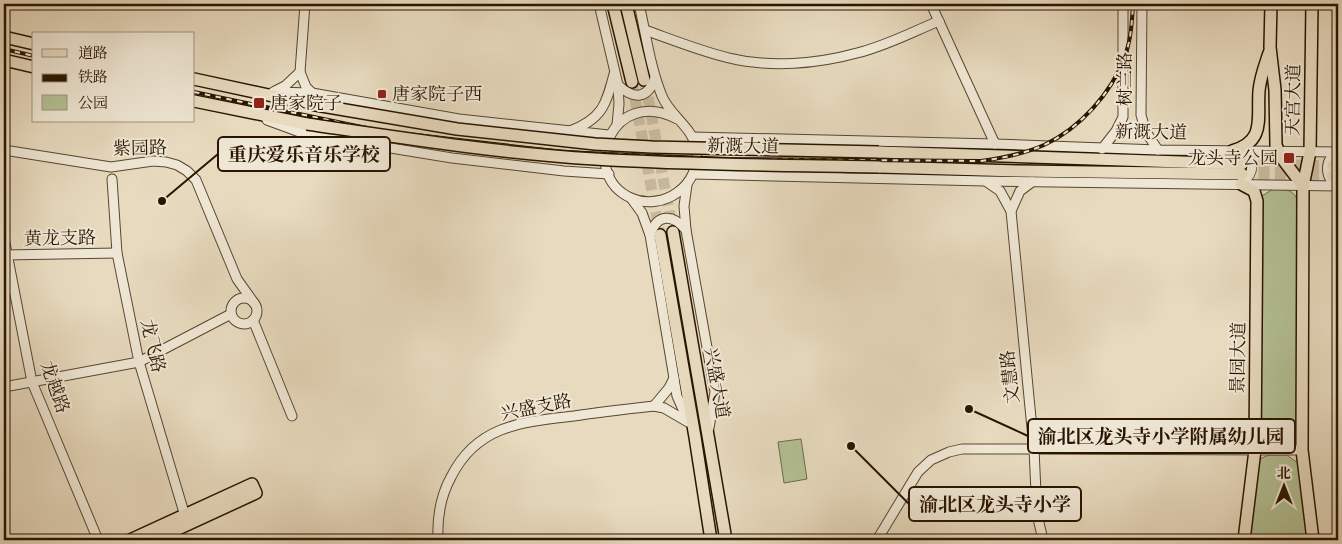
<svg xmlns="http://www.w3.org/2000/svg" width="1342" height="544" font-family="'IM FELL English','Noto Serif SC',serif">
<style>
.green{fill:#b3c094;stroke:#6e6a4a}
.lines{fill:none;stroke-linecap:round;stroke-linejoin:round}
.major-tunnel{stroke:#cabca2;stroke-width:11;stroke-dasharray:11 5.5;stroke-linecap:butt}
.minor-casing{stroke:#584630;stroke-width:11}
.major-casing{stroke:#291500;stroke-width:14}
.minor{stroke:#efe7d5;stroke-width:9}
.major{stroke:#e7dabe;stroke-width:11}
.rail-casing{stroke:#291500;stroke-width:4}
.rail{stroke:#efe7d5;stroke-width:2;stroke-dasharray:5.5;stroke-linecap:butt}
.major-bridge-casing{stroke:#291500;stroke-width:14;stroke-linecap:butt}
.major-bridge{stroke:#e7dabe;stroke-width:11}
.poi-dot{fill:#8f2418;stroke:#efe7d5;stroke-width:2}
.labels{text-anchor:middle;stroke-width:4;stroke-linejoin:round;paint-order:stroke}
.street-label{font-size:18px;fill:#291500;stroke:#efe7d5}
.poi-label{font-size:18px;fill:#291500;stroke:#efe7d5;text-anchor:start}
.leader{fill:none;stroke:#291500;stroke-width:2}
.callout-dot{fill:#291500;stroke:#efe7d5;stroke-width:2}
.callout{fill:#efe7d5;stroke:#291500;stroke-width:2}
.callout-label{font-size:19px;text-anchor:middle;font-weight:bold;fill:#291500}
</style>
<rect width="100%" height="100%" fill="#e7dabe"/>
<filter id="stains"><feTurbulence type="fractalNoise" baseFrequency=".004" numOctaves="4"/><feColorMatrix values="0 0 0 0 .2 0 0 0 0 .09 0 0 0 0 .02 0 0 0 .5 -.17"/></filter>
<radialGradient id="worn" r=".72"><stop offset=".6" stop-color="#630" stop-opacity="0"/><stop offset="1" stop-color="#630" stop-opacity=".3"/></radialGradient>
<g class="green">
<path d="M1273 189C1285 189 1294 189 1298 202L1296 434C1286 445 1269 445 1259 434L1261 201 1262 196Z"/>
<path d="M801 439 807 479 784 483 778 442Z"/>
<path d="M1269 455H1287L1299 464 1309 540H1248L1257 463 1262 458Z"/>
</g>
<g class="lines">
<g class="major-tunnel">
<path d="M645 81 673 232"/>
<path d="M632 82 660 235"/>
<path d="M1242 164 1333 166"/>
<path d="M1242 174 1332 176"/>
</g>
<g class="minor-casing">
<g id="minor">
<path d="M599 4 618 85 619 104 617 125"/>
<path d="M639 4C646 34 650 67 662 96 670 116 693 127 696 149 702 185 663 212 631 198 578 174 612 85 677 119"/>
<path d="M931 4 995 144"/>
<path d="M1142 4 1141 115 1146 132 1158 150"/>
<path d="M645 30C673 40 700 51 729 58 770 68 817 64 857 53 886 46 912 32 939 21"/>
<path d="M300 72 305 4"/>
<path d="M618 85C634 100 648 99 655 78"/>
<path d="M275 91 285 86 300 72 306 87 312 93"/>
<path d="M273 92 312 93 459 119 609 135"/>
<path d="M267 120 305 134 452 158 564 171 609 174"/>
<path d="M570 131C602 119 606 105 614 74"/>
<path d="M693 137 995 144 1158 150 1338 152"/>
<path d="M1102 149 1116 131 1123 117V4"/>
<path d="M4 150 111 167 153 161 166 162 177 165 187 171 196 180 237 279 254 303"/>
<path d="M1240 153 1249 156C1255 168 1251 176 1241 184"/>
<path d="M693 174 985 181 1338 186"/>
<path d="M112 179 117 253 139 362 185 516"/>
<path d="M987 182 1000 191 1011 211 1034 449 1037 514 1043 540"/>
<path d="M1332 182C1325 172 1326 160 1336 152"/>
<path d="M687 185 684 206 686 230 715 392 709 428"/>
<path d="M631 198 642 213 650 235 677 396 688 421"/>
<path d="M1011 211 1020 191 1032 182"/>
<path d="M650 235C657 213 673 214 686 230"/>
<path d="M4 238 32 382 98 540"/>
<path d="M4 255 117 253"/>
<circle cx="244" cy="311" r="13"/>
<path d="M253 320 292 416"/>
<path d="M4 387 139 362 231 314"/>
<path d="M654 406 669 388 674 378"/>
<path d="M438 540C437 518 440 497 451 477 477 425 522 422 574 416 600 412 627 409 654 406L664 408 688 422"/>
<path d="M877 540 918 472 931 460 949 452 962 449H1034L1302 450"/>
</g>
</g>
<g class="major-casing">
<g id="major">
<path d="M613 4 632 82"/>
<path d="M626 4 644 80"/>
<path d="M1271 4 1270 47 1275 90 1276 145 1281 157 1303 186"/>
<path d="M1312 4 1310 152 1303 186 1302 450 1313 540"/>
<path d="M4 37 34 44"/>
<path d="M4 60 34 67"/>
<path d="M194 79 310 104"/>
<path d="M194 101 307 124"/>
<path d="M1232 151C1266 141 1257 119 1259 91 1260 78 1265 65 1269 53"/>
<path d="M879 152 1242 164"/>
<path d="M1333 166H1338"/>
<path d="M879 167 1018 171 1242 174"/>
<path d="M1332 176H1338"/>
<path d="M1241 184 1254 191 1257 201 1255 450 1244 540"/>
<path d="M673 232 726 540"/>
<path d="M660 235 695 437 711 540"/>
<path d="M130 540 252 484 256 493 154 540"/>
</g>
</g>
<use href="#minor" class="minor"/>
<use href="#major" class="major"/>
<g class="rail-casing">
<g id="rail">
<path d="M4 49 34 56"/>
<path d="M194 92 381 131 563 152 728 159 981 161C1003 158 1024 154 1044 145 1079 129 1112 93 1125 56 1131 39 1132 22 1133 4"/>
</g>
</g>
<use href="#rail" class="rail"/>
<g class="major-bridge-casing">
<g id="major-bridge">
<path d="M310 104 457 129 595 144 652 147 879 152"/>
<path d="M307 124C403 138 498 153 595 159 689 165 784 165 879 167"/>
</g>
</g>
<use href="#major-bridge" class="major-bridge"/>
</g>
<g class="poi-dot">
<rect x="377" y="89" width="10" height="10" rx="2.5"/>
<rect x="253" y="97" width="12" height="12" rx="2.5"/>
<rect x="1283" y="152" width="12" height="12" rx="2.5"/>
</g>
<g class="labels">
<g class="street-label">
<text transform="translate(1125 79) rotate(-90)" y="6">树兰路</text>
<text transform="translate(1293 100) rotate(-89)" y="6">天宫大道</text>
<text transform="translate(1151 132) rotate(1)" y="6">新溉大道</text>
<text transform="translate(743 146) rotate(1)" y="6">新溉大道</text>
<text transform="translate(140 148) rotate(-1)" y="6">紫园路</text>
<text transform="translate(60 238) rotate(-1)" y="6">黄龙支路</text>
<text transform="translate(153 346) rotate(77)" y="6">龙飞路</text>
<text transform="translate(1238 358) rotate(-89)" y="6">景园大道</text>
<text transform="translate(1010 377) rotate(-96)" y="6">文慧路</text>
<text transform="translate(717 383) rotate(80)" y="6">兴盛大道</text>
<text transform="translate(55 387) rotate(71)" y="6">龙越路</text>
<text transform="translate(536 407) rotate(-11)" y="6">兴盛支路</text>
</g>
<g class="poi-label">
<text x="392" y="100">唐家院子西</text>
<text x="270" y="109">唐家院子</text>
<text x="1278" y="164" text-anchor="end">龙头寺公园</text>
</g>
</g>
<path class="leader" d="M162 201L218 154M969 409L1028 436M851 446L909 504"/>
<g class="callout-dot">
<circle cx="162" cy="201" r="5"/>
<circle cx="969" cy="409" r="5"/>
<circle cx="851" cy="446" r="5"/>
</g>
<g class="callout">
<rect x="218" y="137" width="172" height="34" rx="5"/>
<rect x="1028" y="419" width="267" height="34" rx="5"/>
<rect x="909" y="487" width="172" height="34" rx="5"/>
</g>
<g class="callout-label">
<text x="304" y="161">重庆爱乐音乐学校</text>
<text x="1161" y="443">渝北区龙头寺小学附属幼儿园</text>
<text x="995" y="511">渝北区龙头寺小学</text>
</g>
<rect width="1342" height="544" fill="none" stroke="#e7dabe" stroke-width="20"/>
<rect x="5" y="5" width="1332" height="534" fill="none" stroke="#291500" stroke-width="2.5"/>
<rect x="10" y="10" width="1322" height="524" fill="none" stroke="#291500"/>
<rect x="32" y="32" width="162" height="90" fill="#efe7d5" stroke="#a09380"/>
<rect x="42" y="49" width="25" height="8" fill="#e7dabe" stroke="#a09380"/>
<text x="78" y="58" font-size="15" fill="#291500">道路</text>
<rect x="42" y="74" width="25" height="8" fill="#291500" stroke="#a09380"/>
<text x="78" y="82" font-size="15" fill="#291500">铁路</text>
<rect x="42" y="95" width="25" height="15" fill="#b3c094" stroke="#a09380"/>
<text x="78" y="108" font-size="15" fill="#291500">公园</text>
<g transform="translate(1284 486)" stroke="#efe7d5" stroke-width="4" paint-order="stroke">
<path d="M0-4L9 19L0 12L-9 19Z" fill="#291500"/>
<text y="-8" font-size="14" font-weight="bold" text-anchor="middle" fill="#291500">北</text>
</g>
<rect width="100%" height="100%" filter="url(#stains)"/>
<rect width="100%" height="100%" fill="url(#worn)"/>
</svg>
